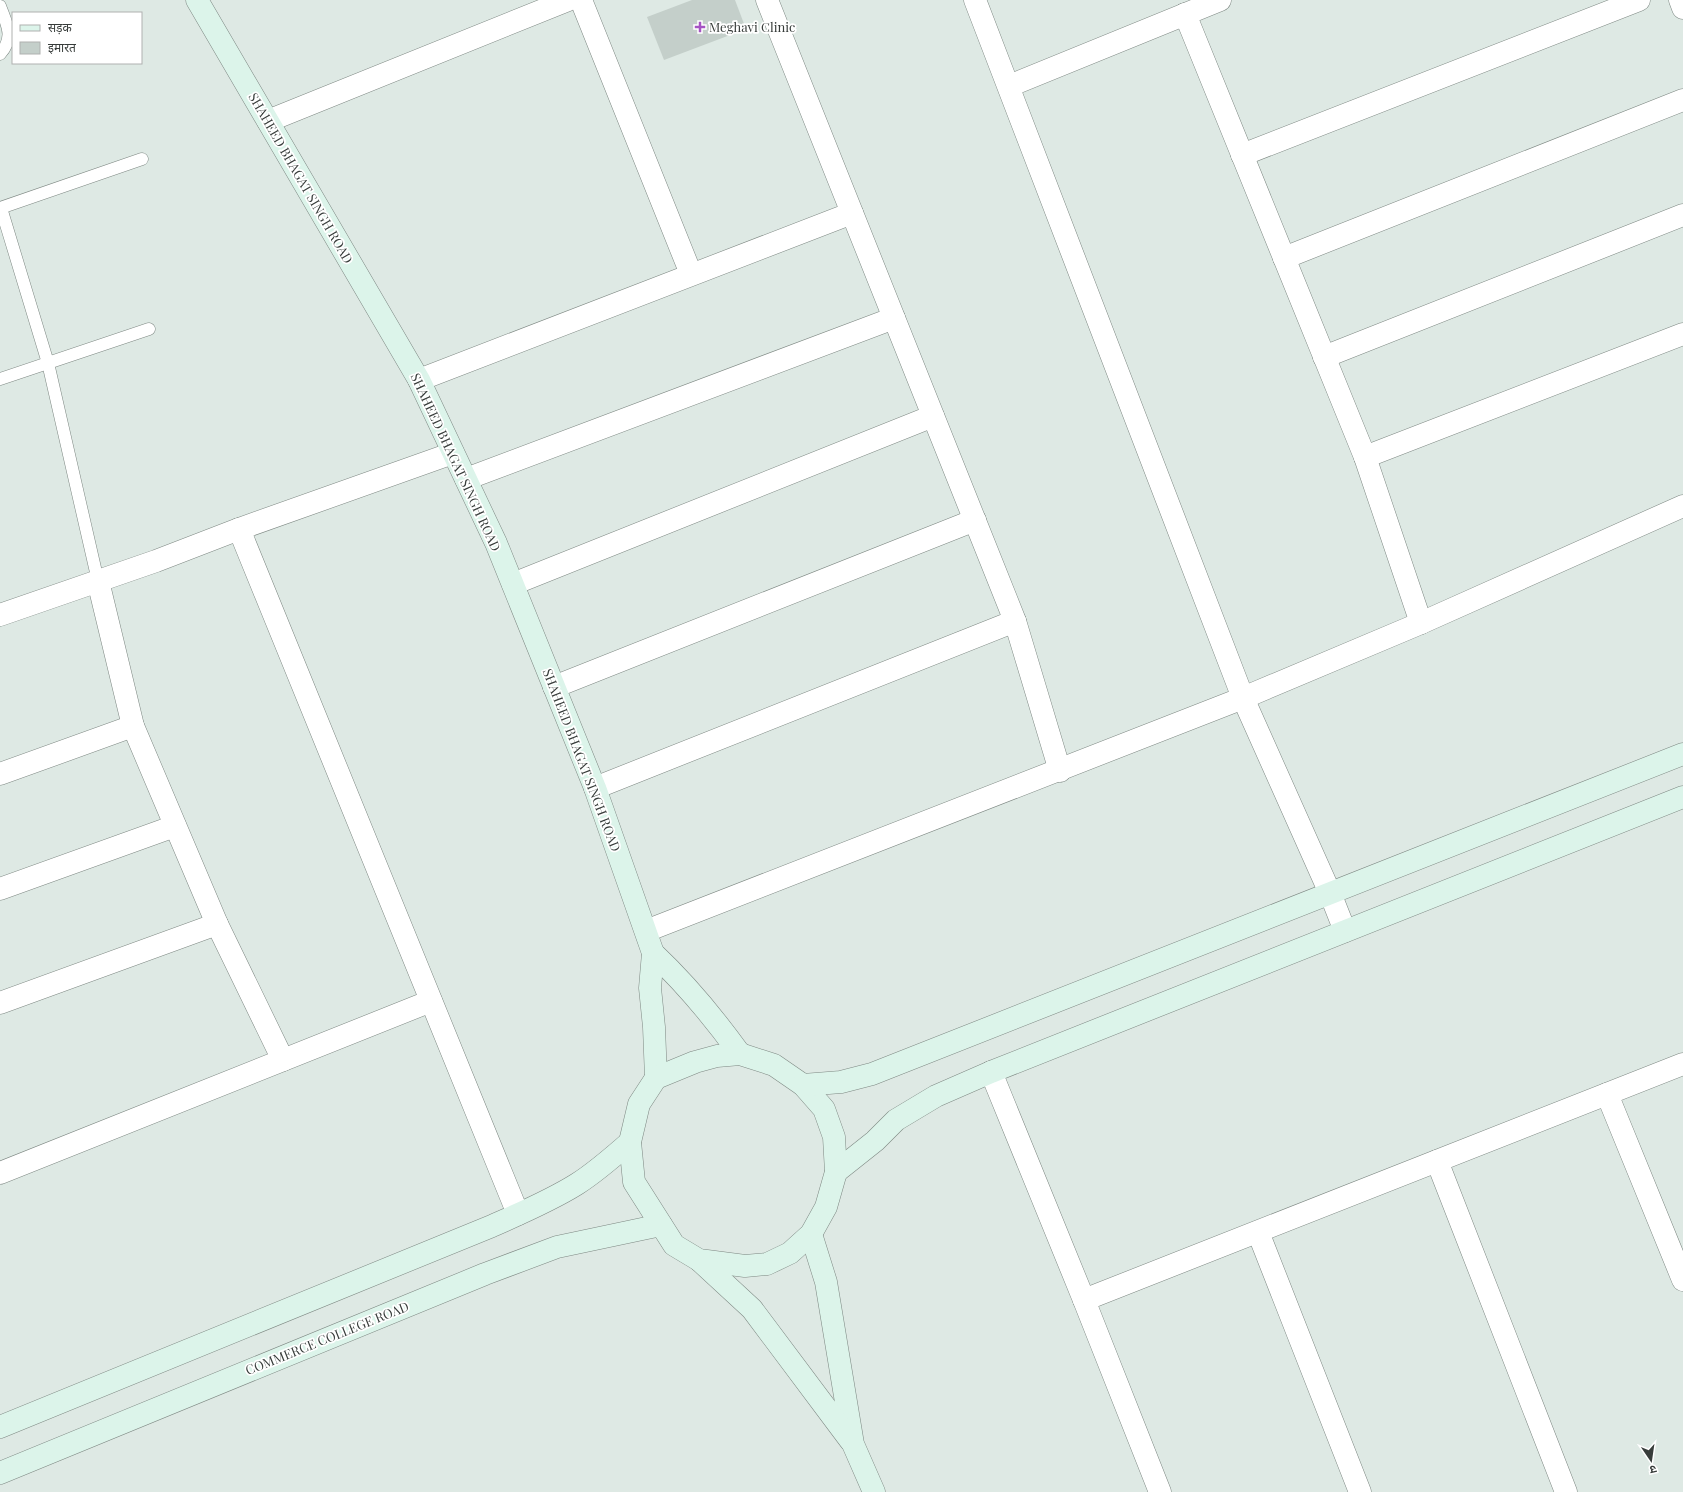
<svg xmlns="http://www.w3.org/2000/svg" width="1683" height="1492" font-family="'Playfair Display','Noto Sans Devanagari',serif">
<style>
.building{fill:#c4cfca}
.lines{fill:none;stroke-linecap:round;stroke-linejoin:round}
.lane-casing{stroke:#7e8883;stroke-width:13}
.street-casing{stroke:#7e8883;stroke-width:23}
.secondary-casing{stroke:#7e8883;stroke-width:23}
.lane{stroke:#fff;stroke-width:12}
.street{stroke:#fff;stroke-width:22}
.secondary{stroke:#dcf4ea;stroke-width:22}
.poi-dot{fill:#a553c3;stroke:#fff;stroke-width:1.5}
.labels{text-anchor:middle;stroke-width:3.5;stroke-linejoin:round;paint-order:stroke}
.poi-label{font-size:13px;fill:#373c3a;stroke:#fff;text-anchor:start}
.street-label{font-size:13px;fill:#373c3a;stroke:#fff}
</style>
<rect width="100%" height="100%" fill="#dee9e4"/>
<path class="building" d="M692 0H735L746 29 664 60 647 17Z"/>
<g class="lines">
<g class="lane-casing">
<g id="lane">
<path d="M0 6C7 25 15 37 0 54"/>
<path d="M0 208 142 159"/>
<path d="M1 208 48 363 98 581"/>
<path d="M0 379 149 329"/>
</g>
</g>
<g class="street-casing">
<g id="street">
<path d="M581 0 691 274"/>
<path d="M767 0 1015 621 1060 771"/>
<path d="M975 0 1243 698 1330 893 1345 931"/>
<path d="M1680 0 1683 8"/>
<path d="M1185 14 1365 457 1421 623"/>
<path d="M1009 86 1220 0"/>
<path d="M268 121 568 0"/>
<path d="M1242 155 1639 0"/>
<path d="M1284 258 1683 100"/>
<path d="M1324 357 1683 215"/>
<path d="M419 380 852 213"/>
<path d="M1365 457 1683 334"/>
<path d="M466 479 894 318"/>
<path d="M239 529 518 1214"/>
<path d="M98 581 133 726 217 924 283 1060"/>
<path d="M513 584 933 416"/>
<path d="M0 615 156 561 239 529 453 453"/>
<path d="M554 687 975 520"/>
<path d="M0 774 133 726"/>
<path d="M595 788 1015 621"/>
<path d="M0 889 175 826"/>
<path d="M646 931 1243 698 1421 623 1683 506"/>
<path d="M0 1003 217 924"/>
<path d="M991 1072 1084 1300 1160 1492"/>
<path d="M1607 1094 1683 1280"/>
<path d="M1437 1161 1566 1492"/>
<path d="M0 1173 431 1001"/>
<path d="M1258 1232 1360 1492"/>
<path d="M1084 1300 1683 1064"/>
</g>
</g>
<g class="secondary-casing">
<g id="secondary">
<path d="M197 0 419 380 496 543 595 788 653 953 650 988 654 1027 656 1078"/>
<path d="M653 953C686 984 714 1018 740 1054"/>
<path d="M740 1054 774 1065 803 1085 824 1109 834 1137 836 1172 826 1207 811 1234 790 1253 767 1264 745 1266 699 1260 674 1245 634 1182 630 1142 639 1104 656 1078 695 1062 717 1056Z"/>
<path d="M803 1085 841 1082 872 1074 1683 754"/>
<path d="M836 1172 875 1141 896 1120 936 1096 991 1072 1683 797"/>
<path d="M811 1234 826 1282 853 1444 874 1492"/>
<path d="M699 1260 752 1309 850 1440"/>
<path d="M0 1427 492 1226C521 1213 550 1201 577 1184 596 1172 613 1157 630 1142"/>
<path d="M0 1473 485 1274 557 1247 661 1225"/>
</g>
</g>
<use href="#lane" class="lane"/>
<use href="#street" class="street"/>
<use href="#secondary" class="secondary"/>
</g>
<path class="poi-dot" d="M698 21h4v4h4v4h-4v4h-4v-4h-4v-4h4z"/>
<g class="labels">
<g class="poi-label">
<text x="709" y="32">Meghavi Clinic</text>
</g>
<g class="street-label">
<text transform="translate(301 178) rotate(60)" y="5">SHAHEED BHAGAT SINGH ROAD</text>
<text transform="translate(456 462) rotate(65)" y="5">SHAHEED BHAGAT SINGH ROAD</text>
<text transform="translate(582 760) rotate(69)" y="5">SHAHEED BHAGAT SINGH ROAD</text>
<text transform="translate(327 1338) rotate(-22)" y="5">COMMERCE COLLEGE ROAD</text>
</g>
</g>
<rect x="12" y="12" width="130" height="52" fill="#ffffff" stroke="#afb1b0"/>
<rect x="20" y="25" width="20" height="6" fill="#dcf4ea" stroke="#afb1b0"/>
<text x="48" y="32" font-size="12" fill="#373c3a">सड़क</text>
<rect x="20" y="42" width="20" height="12" fill="#c4cfca" stroke="#afb1b0"/>
<text x="48" y="52" font-size="12" fill="#373c3a">इमारत</text>
<g transform="translate(1651 1460) rotate(167)" stroke="#ffffff" stroke-width="3" paint-order="stroke">
<path d="M0-3L7 15L0 10L-7 15Z" fill="#373c3a"/>
<text y="-6" font-size="11" font-weight="bold" text-anchor="middle" fill="#373c3a">उ</text>
</g>
</svg>
